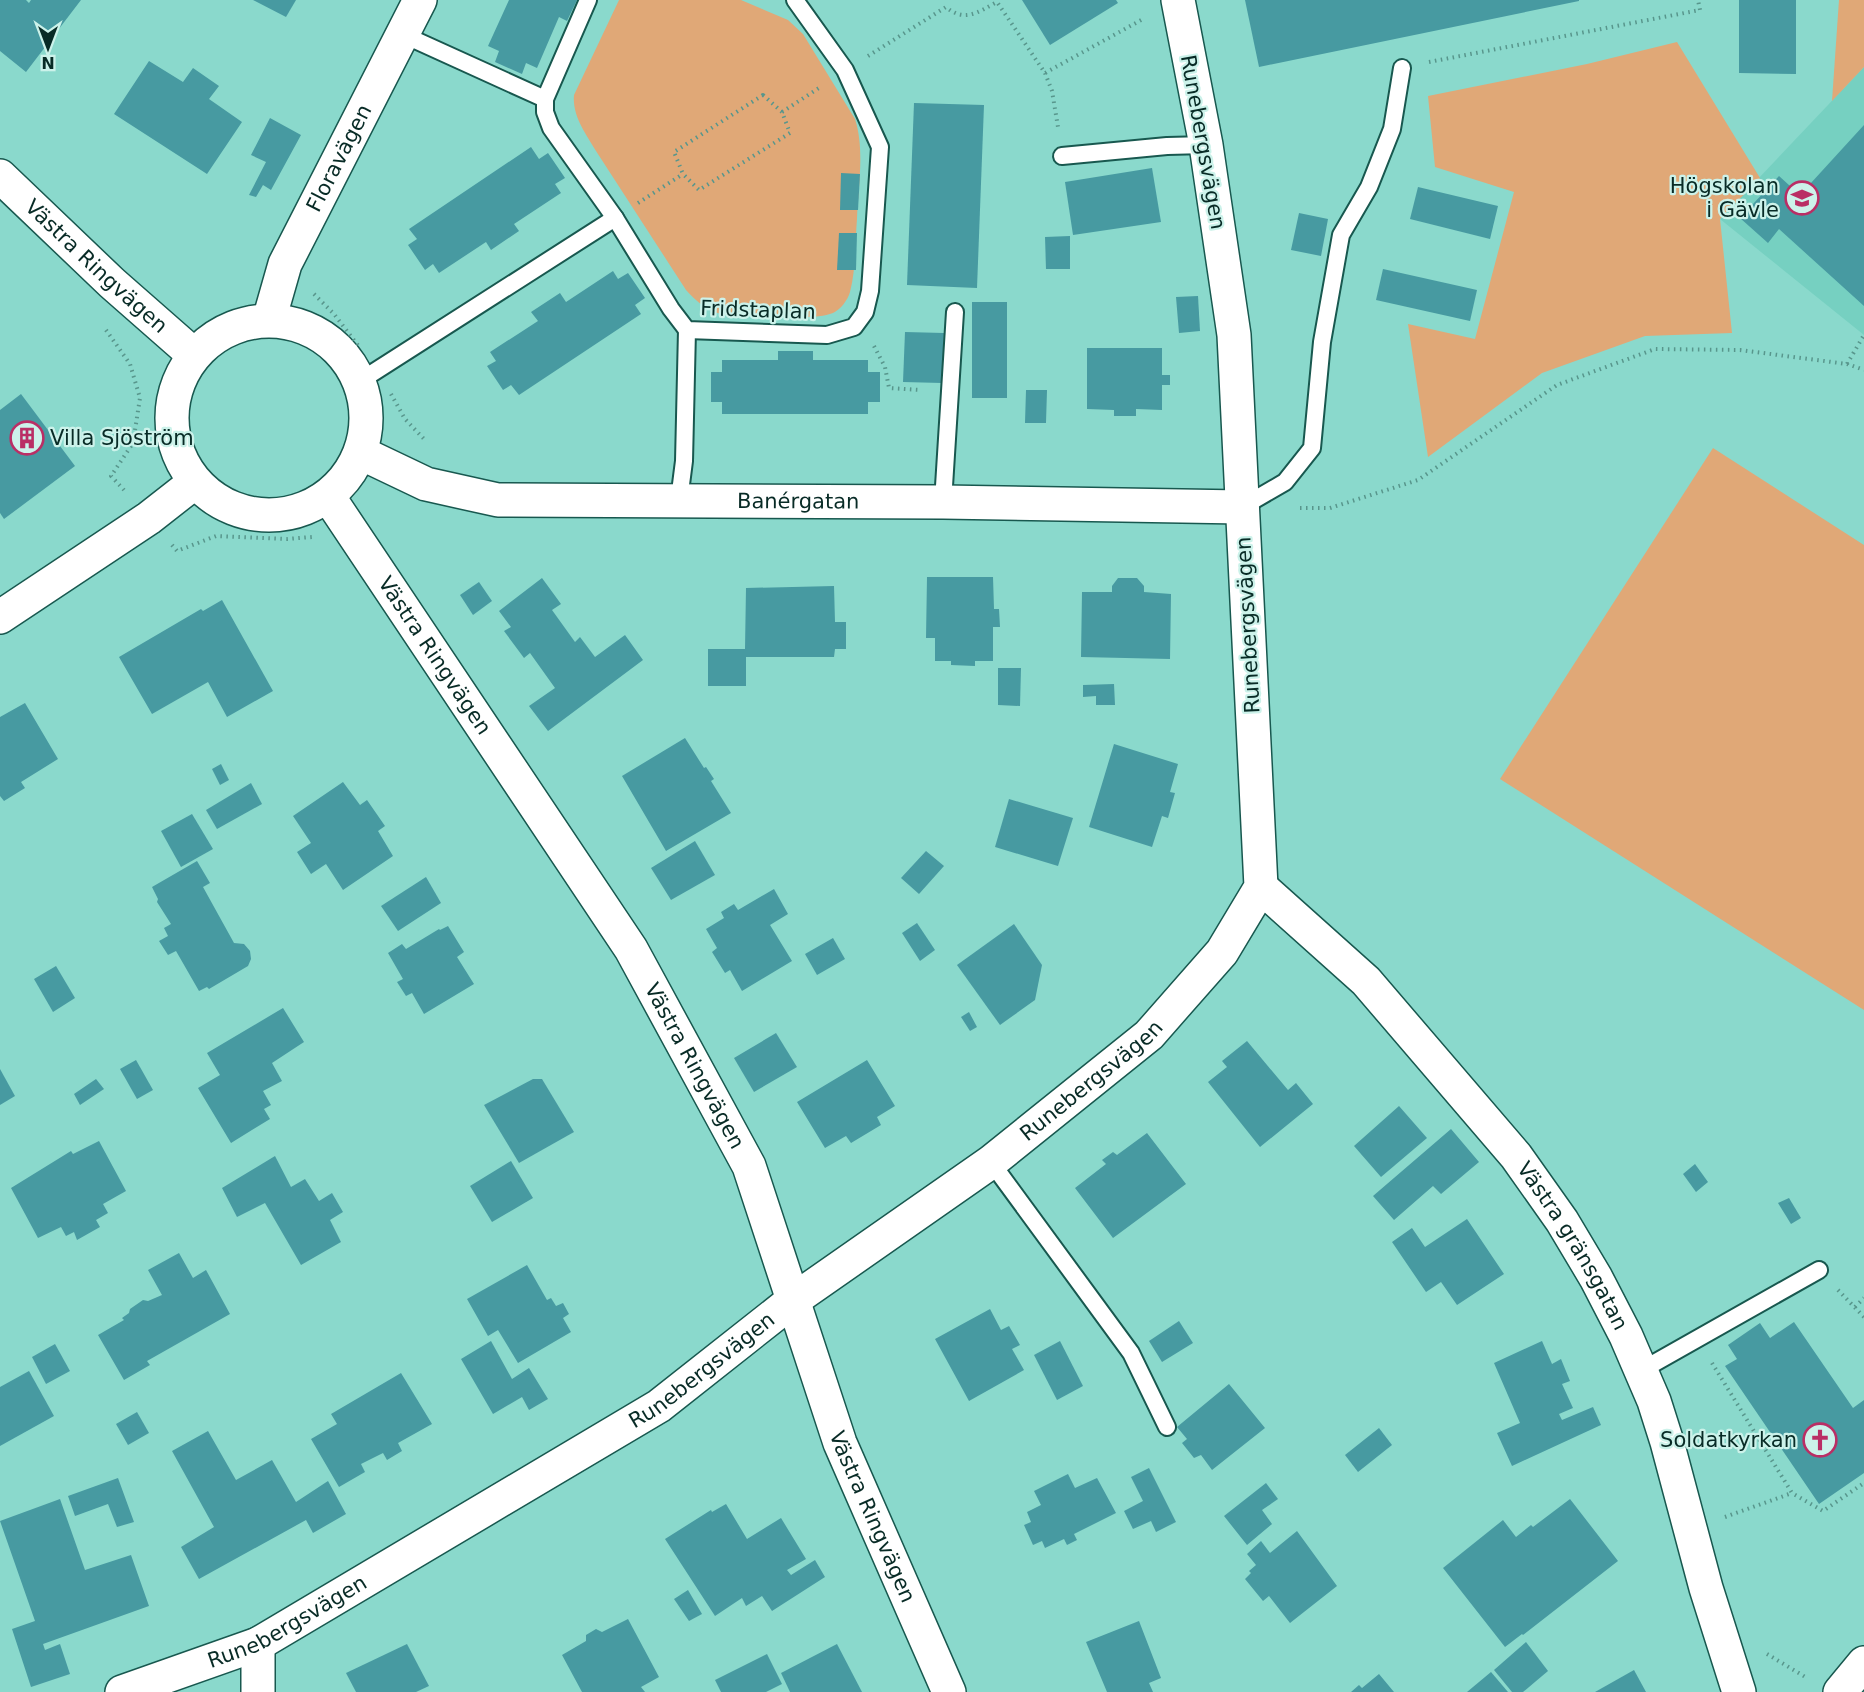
<svg xmlns="http://www.w3.org/2000/svg" width="1864" height="1692" font-family="'DejaVu Sans',sans-serif">
<style>
.built{fill:#76d0c1}
.green{fill:#e0a877}
.building{fill:#479aa1}
.lines{fill:none;stroke-linecap:round;stroke-linejoin:round}
.service-casing{stroke:#18584f;stroke-width:20}
.minor-casing{stroke:#18584f;stroke-width:36}
.tertiary-casing{stroke:#18584f;stroke-width:36}
.path{stroke:#58968c;stroke-width:4;stroke-dasharray:1.5 4.5;stroke-linecap:butt}
.service{stroke:#fff;stroke-width:16}
.minor{stroke:#fff;stroke-width:33}
.tertiary{stroke:#fff;stroke-width:33}
.labels{text-anchor:middle;stroke-width:4.5;stroke-linejoin:round;paint-order:stroke}
.street-label{font-size:21px;fill:#082b26;stroke:#ccf2ea}
.poi-label{font-size:21px;fill:#082b26;stroke:#ccf2ea;text-anchor:end}
</style>
<rect width="100%" height="100%" fill="#8ad9cc"/>
<path class="built" d="M1864 67V335L1720 219Z"/>
<g class="green">
<path d="M619 0H741L788 20 803 34 855 119C865 150 858 187 857 219 855 243 856 269 850 292 848 300 840 310 833 313 816 320 782 316 764 316 727 316 712 319 686 290L596 151C586 134 572 116 574 95Z"/>
<path d="M1839 0H1864V67L1832 101Z"/>
<path d="M1677 42 1760 178 1720 219 1732 333 1645 336 1542 373 1428 457 1408 324 1475 339 1514 192 1435 167 1428 96 1587 64Z"/>
<path d="M1713 448 1864 545V1010L1500 779Z"/>
</g>
<g class="building">
<path d="M0 0H26L29 3 31 0H81L26 72 0 51Z"/>
<path d="M253 0H296L286 17Z"/>
<path d="M509 0H577L567 21 559 17 537 68 526 63 522 74 495 62 499 51 488 46Z"/>
<path d="M1022 0H1116L1118 3 1050 45Z"/>
<path d="M1245 0H1579V1L1259 67Z"/>
<path d="M1739 0H1796V74L1739 73Z"/>
<path d="M149 61 183 82 193 68 219 86 209 99 242 122 207 174 114 114Z"/>
<path d="M914 103 984 105 977 288 907 285Z"/>
<path d="M270 118 301 135 271 190 263 185 256 197 249 195 266 162 251 155Z"/>
<path d="M1864 125V306L1779 229 1768 243 1740 218 1779 176 1800 195Z"/>
<path d="M531 147 539 159 548 153 563 175 565 178 555 184 561 193 514 224 519 231 491 250 486 242 439 273 433 264 425 270 408 245 417 239 409 229Z"/>
<path d="M1152 168 1161 222 1073 235 1065 182Z"/>
<path d="M841 173 860 174 858 210H840Z"/>
<path d="M1418 187 1498 206 1490 239 1410 219Z"/>
<path d="M1299 213 1328 219 1321 256 1291 250Z"/>
<path d="M839 233H857L856 270H837Z"/>
<path d="M1070 236V269H1046L1045 237Z"/>
<path d="M1383 269 1477 290 1470 321 1376 300Z"/>
<path d="M613 271 618 279 628 273 645 298 635 305 641 314 519 395 511 385 503 390 487 366 496 361 490 352 538 321 531 312 560 293 566 302Z"/>
<path d="M1198 296 1200 331 1179 333 1176 297Z"/>
<rect x="972" y="302" width="35" height="96"/>
<path d="M905 332 944 333 942 383 903 382Z"/>
<path d="M1087 348H1162V375H1170V385H1162V410L1136 409V416H1114V410L1087 409Z"/>
<path d="M778 351H813V360H868V372H880V402H868V414H722V402H711V372H722V360H778Z"/>
<path d="M1026 390H1047L1046 423H1025Z"/>
<path d="M21 394 75 466 4 519 0 513V410Z"/>
<path d="M927 577H993L994 609H999L1000 627H993V661H975V666L951 665V661H935V638H926Z"/>
<path d="M542 578 561 604 552 610 575 642 580 637 595 657 625 635 643 660 548 731 529 706 555 688 530 653 524 658 504 631 511 627 499 611Z"/>
<path d="M1118 578H1137L1144 586V592L1171 594 1170 659 1081 657 1082 592H1112V586Z"/>
<path d="M479 582 492 601 473 615 460 595Z"/>
<path d="M834 586 835 622H846V649H835L834 657H746V686H708V649H745L746 588Z"/>
<path d="M222 600 273 691 227 717 208 682 152 714 119 657 201 609 203 611Z"/>
<path d="M998 668H1021L1020 706 998 705Z"/>
<path d="M1114 684 1115 705H1096V696L1083 697V685Z"/>
<path d="M25 703 58 759 21 782 25 788 4 801 0 796V717Z"/>
<path d="M685 738 704 768 706 767 714 779 711 781 731 813 666 851 622 776Z"/>
<path d="M1114 744 1178 764 1170 792 1175 793 1168 818 1162 816 1152 847 1089 827Z"/>
<path d="M221 764 229 780 220 785 212 769Z"/>
<path d="M343 782 360 805 367 800 385 826 378 831 393 856 343 890 326 864 311 874 297 852 311 843 293 816Z"/>
<path d="M251 783 262 804 217 829 206 810Z"/>
<path d="M1009 799 1073 818 1058 866 995 847Z"/>
<path d="M192 814 213 849 181 867 161 831Z"/>
<path d="M695 841 715 875 671 900 651 868Z"/>
<path d="M926 851 944 866 919 894 901 878Z"/>
<path d="M197 861 210 883 203 887 234 943 244 944 250 951 251 959 248 966 209 989 207 987 199 991 176 951 168 955 159 941 168 936 164 928 171 924 157 902 158 899 152 887Z"/>
<path d="M426 877 441 903 398 931 381 906Z"/>
<path d="M774 889 788 914 770 925 792 961 742 991 730 970 725 973 712 952 717 948 706 929 724 918 721 912 734 904 738 910Z"/>
<path d="M917 923 935 950 920 961 902 933Z"/>
<path d="M1014 924 1042 965 1035 1000 1000 1025 957 965Z"/>
<path d="M448 926 464 952 457 957 474 984 424 1014 412 993 406 996 397 982 403 979 388 953 402 944 406 949 439 929 440 930Z"/>
<path d="M833 938 845 959 817 975 805 954Z"/>
<path d="M56 966 75 998 53 1012 34 979Z"/>
<path d="M283 1008 304 1042 272 1063 282 1081 263 1091 271 1105 264 1109 270 1119 231 1143 198 1088 220 1075 207 1053Z"/>
<path d="M969 1012 977 1027 970 1031 961 1017Z"/>
<path d="M776 1033 797 1067 754 1092 734 1058Z"/>
<path d="M1247 1041 1288 1090 1296 1083 1313 1104 1260 1147 1208 1082 1227 1067 1222 1061Z"/>
<path d="M136 1060 153 1090 137 1099 120 1069Z"/>
<path d="M867 1060 895 1106 877 1117 881 1125 851 1143 846 1136 825 1148 797 1102Z"/>
<path d="M0 1069 15 1096 0 1105Z"/>
<path d="M96 1079 104 1089 80 1105 74 1094Z"/>
<path d="M533 1079H542L574 1132 519 1163 484 1105Z"/>
<path d="M1399 1106 1427 1138 1381 1177 1354 1146Z"/>
<path d="M1451 1129 1479 1162 1441 1194 1433 1186 1394 1220 1373 1196Z"/>
<path d="M1147 1133 1186 1184 1113 1238 1075 1188 1106 1164 1102 1160 1113 1152 1117 1155Z"/>
<path d="M99 1141 126 1191 103 1204 108 1213 96 1220 100 1227 77 1240 74 1232 66 1236 61 1227 38 1238 11 1188 71 1151 73 1154Z"/>
<path d="M275 1156 291 1187 305 1179 319 1201 332 1193 343 1212 330 1220 341 1242 301 1265 265 1203 237 1217 222 1188Z"/>
<path d="M511 1161 533 1198 492 1222 470 1186Z"/>
<path d="M1695 1164 1708 1182 1696 1192 1683 1174Z"/>
<path d="M1789 1198 1801 1218 1791 1224 1778 1203Z"/>
<path d="M1467 1219 1504 1274 1457 1305 1441 1282 1426 1292 1392 1242 1412 1228 1425 1247Z"/>
<path d="M179 1253 193 1278 206 1270 230 1314 147 1361 150 1365 124 1380 98 1335 124 1320 122 1318 129 1313 130 1309 143 1300 148 1301 162 1295 148 1270Z"/>
<path d="M527 1265 547 1300 551 1298 556 1306 563 1303 569 1314 563 1318 571 1332 518 1363 498 1330 488 1336 467 1299Z"/>
<path d="M990 1309 1001 1330 1009 1326 1020 1345 1012 1349 1024 1370 969 1401 935 1339Z"/>
<path d="M1179 1321 1193 1343 1162 1362 1149 1341Z"/>
<path d="M1794 1322 1853 1408 1864 1400V1473L1819 1504 1725 1366 1737 1359 1728 1345 1760 1323 1770 1338Z"/>
<path d="M491 1341 512 1379 529 1368 548 1399 529 1410 522 1397 493 1414 461 1359Z"/>
<path d="M1060 1341 1083 1386 1057 1400 1034 1355Z"/>
<path d="M1542 1341 1552 1364 1561 1359 1570 1381 1562 1384 1573 1408 1559 1414 1562 1420 1593 1407 1601 1425 1512 1466 1497 1433 1520 1423 1494 1363Z"/>
<path d="M55 1344 70 1371 46 1384 32 1357Z"/>
<path d="M29 1371 54 1416 0 1446V1387Z"/>
<path d="M401 1373 432 1424 398 1443 402 1451 387 1460 383 1453 361 1464 365 1472 339 1487 311 1439 337 1424 331 1414Z"/>
<path d="M1229 1384 1265 1428 1212 1470 1201 1455 1194 1458 1182 1443 1187 1439 1177 1427Z"/>
<path d="M137 1412 149 1433 128 1445 116 1424Z"/>
<path d="M1379 1428 1392 1445 1358 1472 1345 1455Z"/>
<path d="M208 1431 236 1480 272 1460 296 1502 328 1481 346 1514 313 1533 306 1520 199 1579 181 1547 214 1527 172 1451Z"/>
<path d="M1149 1468 1176 1522 1156 1532 1151 1521 1133 1529 1124 1511 1143 1501 1131 1477Z"/>
<path d="M1068 1474 1075 1488 1097 1478 1116 1513 1074 1534 1077 1540 1067 1545 1064 1539 1045 1548 1042 1541 1033 1545 1024 1525 1031 1522 1027 1512 1041 1505 1034 1491Z"/>
<path d="M118 1478 134 1522 117 1527 108 1504 75 1516 68 1496Z"/>
<path d="M1266 1483 1278 1499 1262 1510 1272 1524 1247 1545 1224 1516Z"/>
<path d="M60 1499 85 1570 131 1555 149 1606 43 1644 45 1650 60 1644 70 1674 31 1687 12 1629 35 1621 0 1521Z"/>
<path d="M1570 1499 1618 1561 1523 1635 1522 1634 1505 1647 1443 1568 1503 1520 1516 1537 1531 1525 1533 1527Z"/>
<path d="M726 1504 747 1539 781 1518 806 1559 787 1570 791 1575 815 1560 825 1577 772 1611 762 1596 746 1606 742 1598 715 1616 665 1539 711 1510 712 1512Z"/>
<path d="M1297 1531 1337 1586 1290 1623 1269 1596 1263 1601 1245 1579 1251 1573 1249 1571 1256 1565 1247 1554 1261 1541 1270 1553Z"/>
<path d="M688 1590 702 1614 689 1621 674 1599Z"/>
<path d="M628 1619 659 1677 641 1687 645 1692H582L562 1655 586 1641V1635L596 1629 602 1632Z"/>
<path d="M1139 1621 1161 1678 1149 1683 1153 1692H1107L1086 1642Z"/>
<path d="M1526 1642 1548 1671 1523 1692H1512L1494 1670Z"/>
<path d="M407 1644 429 1686 416 1692H356L346 1673Z"/>
<path d="M837 1644 862 1692H790L781 1673Z"/>
<path d="M767 1654 782 1684 766 1692H721L715 1680Z"/>
<path d="M1634 1670 1646 1692H1595Z"/>
<path d="M1491 1672 1508 1692H1467Z"/>
<path d="M1379 1674 1394 1692H1351L1359 1685 1362 1688Z"/>
</g>
<g class="lines">
<g class="service-casing">
<g id="service">
<path d="M588 0 545 99V112L551 128 615 218 671 309 687 330 827 335 854 327 865 312 870 291 880 147 845 70 795 0"/>
<path d="M404 35 545 99"/>
<path d="M1062 156 1167 146 1206 145"/>
<path d="M360 381 615 218"/>
<path d="M679 500 684 461 687 330"/>
<path d="M943 502 955 312"/>
<path d="M1242 507 1285 482 1312 448 1322 342 1341 235 1369 187 1392 129 1402 68"/>
<path d="M991 1162 1131 1353 1167 1427"/>
<path d="M1642 1370 1819 1270"/>
</g>
</g>
<g class="minor-casing">
<g id="minor">
<path id="s1" d="M0 176 112 283 194 355"/>
<path id="s2" d="M269 320 285 264 420 0"/>
<circle cx="269" cy="418" r="97"/>
<path id="s3" d="M361 453 426 484 498 500 943 502 1242 507"/>
<path id="s4" d="M328 496 631 949 749 1166 840 1443 949 1692"/>
<path d="M0 617 149 518 195 482"/>
<path id="s5" d="M1261 887 1366 981 1516 1156 1562 1221 1596 1278 1626 1336 1654 1401 1667 1442 1706 1588 1739 1692"/>
<path id="s6" d="M122 1692 258 1644 659 1406 792 1301 991 1162 1149 1035 1222 952 1261 887 1234 335 1206 145 1178 0"/>
<path d="M258 1692V1644"/>
</g>
</g>
<g class="tertiary-casing">
<path id="tertiary" d="M1840 1692 1864 1663"/>
</g>
<g class="path">
<path d="M868 56 946 7C965 23 978 12 997 2L1045 73 1143 19"/>
<path d="M1429 62 1700 10 1698 0"/>
<path d="M1045 73 1052 91 1058 127"/>
<path d="M763 95 782 112 790 133 699 190 683 174 674 152Z"/>
<path d="M782 112 822 86"/>
<path d="M638 203 683 174"/>
<path d="M314 294 334 314 360 348"/>
<path d="M106 330 130 364 140 398 133 443 111 476 124 490"/>
<path d="M874 346 885 367 889 388 921 390"/>
<path d="M1847 364 1864 335"/>
<path d="M391 394 405 419 425 440"/>
<path d="M1300 508H1330L1418 480 1557 385 1655 349 1740 350 1847 364 1864 370"/>
<path d="M172 545 177 551 216 536 287 539 312 537"/>
<path d="M1838 1290 1864 1317"/>
<path d="M1855 1307 1864 1298"/>
<path d="M1712 1363 1792 1493 1823 1511 1864 1483"/>
<path d="M1725 1517 1792 1493"/>
<path d="M1767 1654 1807 1678"/>
</g>
<use href="#service" class="service"/>
<use href="#minor" class="minor"/>
<use href="#tertiary" class="tertiary"/>
</g>
<defs>
<g id="university-ring" transform="scale(1.725)"><circle r="9.5" fill="#ccf2ea" stroke="#ba2e65" stroke-width="1.5"/><path d="M0-5L7-2L0 1L-7-2ZM-4 1L0 2.5L4 1V4Q0 6-4 4Z" fill="#ba2e65"/></g>
<g id="building-ring" transform="scale(1.725)"><circle r="9.5" fill="#ccf2ea" stroke="#ba2e65" stroke-width="1.5"/><path d="M-4-6H4V6H1V3H-1V6H-4ZM-2.5-4.3h1.7v1.8h-1.7ZM.8-4.3h1.7v1.8H.8ZM-2.5-1h1.7V.8h-1.7ZM.8-1h1.7V.8H.8Z" fill="#ba2e65"/></g>
<g id="church-ring" transform="scale(1.725)"><circle r="9.5" fill="#ccf2ea" stroke="#ba2e65" stroke-width="1.5"/><path d="M-1.2-6h2.4v3.5h3.3v2.4h-3.3V6h-2.4V-.1h-3.3v-2.4h3.3Z" fill="#ba2e65"/></g>
</defs>
<g fill-rule="evenodd">
<use href="#university-ring" x="1802" y="198"/>
<use href="#building-ring" x="27" y="438"/>
<use href="#church-ring" x="1820" y="1440"/>
</g>
<g class="labels">
<g class="street-label">
<text transform="translate(1203 142) rotate(80)" y="7">Runebergsvägen</text>
<text dy="7" stroke="none"><textPath href="#s2" startOffset="177">Floravägen</textPath></text>
<text dy="7" stroke="none"><textPath href="#s1" startOffset="132">Västra Ringvägen</textPath></text>
<text transform="translate(758 310) rotate(2)" y="7">Fridstaplan</text>
<text dy="7" stroke="none"><textPath href="#s3" startOffset="446">Banérgatan</textPath></text>
<text transform="translate(1248 625) rotate(-93)" y="7">Runebergsvägen</text>
<text dy="7" stroke="none"><textPath href="#s4" startOffset="192">Västra Ringvägen</textPath></text>
<text dy="7" stroke="none"><textPath href="#s4" startOffset="678">Västra Ringvägen</textPath></text>
<text dy="7" stroke="none"><textPath href="#s6" startOffset="1152">Runebergsvägen</textPath></text>
<text dy="7" stroke="none"><textPath href="#s5" startOffset="478">Västra gränsgatan</textPath></text>
<text dy="7" stroke="none"><textPath href="#s6" startOffset="666">Runebergsvägen</textPath></text>
<text dy="7" stroke="none"><textPath href="#s4" startOffset="1164">Västra Ringvägen</textPath></text>
<text dy="7" stroke="none"><textPath href="#s6" startOffset="180">Runebergsvägen</textPath></text>
</g>
<g class="poi-label">
<text x="1779" y="193">Högskolan<tspan x="1779" dy="24">i Gävle</tspan></text>
<text x="50" y="445" text-anchor="start">Villa Sjöström</text>
<text x="1797" y="1447">Soldatkyrkan</text>
</g>
</g>
<g transform="translate(48 48) rotate(180)" stroke="#ccf2ea" stroke-width="4.5" paint-order="stroke">
<path d="M0-4.5L10 22L0 15L-10 22Z" fill="#082b26"/>
<text y="-9" font-size="16" font-weight="bold" text-anchor="middle" fill="#082b26">N</text>
</g>
</svg>
